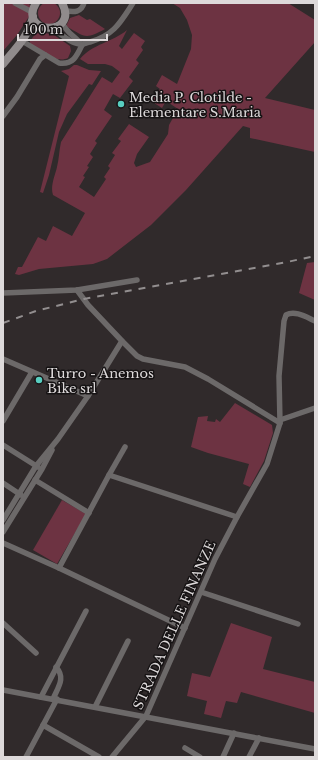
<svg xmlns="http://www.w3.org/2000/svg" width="318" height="760" font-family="'Libre Baskerville',serif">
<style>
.green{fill:#6d3342}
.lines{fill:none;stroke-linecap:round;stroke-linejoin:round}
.street{stroke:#6c6969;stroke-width:5.5}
.secondary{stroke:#908b8c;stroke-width:8}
.rail{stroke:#928e8f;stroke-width:2;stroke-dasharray:7 7;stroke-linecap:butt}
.poi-dot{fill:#58cec0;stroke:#161314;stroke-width:1.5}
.labels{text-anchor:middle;stroke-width:3;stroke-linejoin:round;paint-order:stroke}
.poi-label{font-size:13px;fill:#ddd9da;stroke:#161314;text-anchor:start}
.street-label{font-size:13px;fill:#ddd9da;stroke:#161314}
</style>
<rect width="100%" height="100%" fill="#302a2b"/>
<g class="green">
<circle cx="49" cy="13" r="11"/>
<path d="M3 3H29L32 12 17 35 3 51Z"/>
<path d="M172 3H288L315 20V42L265 98 315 110V152L250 138V128L243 126 186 190 151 225 107 259 93 264 39 269 19 275 15 274 18 267H22L38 237 46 241 53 226 72 236 85 213 53 195C50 186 55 176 57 167 59 159 59 151 61 142L102 77 112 83 120 72 112 66 105 64H88L80 59C92 44 113 42 127 30L119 46 122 49 134 33 145 41 141 47 143 50 136 60 139 63 129 77 133 81 120 98 113 94 104 110 112 116 95 141 97 143 90 154 93 157 87 166 89 167 83 176 85 177 79 187 94 197 106 179 104 177 110 168 108 166 115 155 112 153 121 141 118 139 129 124 149 137 137 154 134 163 136 167 150 162 168 134 169 125 178 109 166 101 162 108 151 101 160 89 156 86 162 75 177 84 191 49 192 35 187 20 180 8Z"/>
<path d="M79 15 87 20 90 19 105 29C85 40 85 37 66 26L70 18Z"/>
<path d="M41 32 54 35 70 46 71 51 68 58C56 64 40 50 30 44V41L36 33Z"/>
<path d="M74 65H77L89 70 101 71 92 85 89 84 67 114 59 132 49 175 43 193 40 192 69 76 61 71 69 69Z"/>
<path d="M315 262V300L299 293 307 263Z"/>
<path d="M235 403 272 425 273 433 264 461 250 487 243 484 249 464 208 453 191 447 198 417 208 416 207 421 215 422 216 419 220 422Z"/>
<path d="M62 500 86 514 57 564 33 550Z"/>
<path d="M231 623 272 637 263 669 315 682V713L241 692 237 703 226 701 221 718 204 714 207 701 187 696 192 673 210 677Z"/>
</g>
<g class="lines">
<g class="street">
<path d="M15 3 32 12"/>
<path d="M65 11C74 12 81 13 84 3"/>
<path d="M62 22C65 32 75 36 82 45"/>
<path d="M51 29C60 32 66 40 75 43 81 45 84 44 90 42 114 35 120 23 133 3"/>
<path d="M22 41 59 63C73 65 77 56 82 45"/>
<path d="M3 116 17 97 40 59 45 55"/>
<path d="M77 290 88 305 122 341 137 356 143 359 185 367 208 379 280 423"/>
<path d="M3 293 77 290 137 280"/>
<path d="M3 359 88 396"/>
<path d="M280 420 315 408"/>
<path d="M3 421 32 372"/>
<path d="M3 445 38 467"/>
<path d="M109 475 125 447"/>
<path d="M35 480 89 513"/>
<path d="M3 483 21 495"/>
<path d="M3 520 36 466 58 439 88 396 122 341"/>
<path d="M3 532 42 469 52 450"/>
<path d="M3 543 59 568 185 628"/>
<path d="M59 568 109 475 237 517"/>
<path d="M201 592 298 624"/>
<path d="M3 623 36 653"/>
<path d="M3 690 315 749"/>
<path d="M41 697 86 611"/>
<path d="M53 699C58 687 66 678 56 667"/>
<path d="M95 707 128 641"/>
<path d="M43 725 99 757"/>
<path d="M185 748 200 757"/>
<path d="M26 757 57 699"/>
<path d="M112 757 146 716 215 559 237 517 267 464 280 423 279 376 284 321 286 315C295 310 306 317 315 321"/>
<path d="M223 757 234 733"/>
<path d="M249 757 259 738"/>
</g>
<g class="secondary">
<path d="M36 3C17 35 80 37 62 3"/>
<path d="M3 64C16 48 28 37 33 17"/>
</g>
<path class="rail" d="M3 323 36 311 84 299 287 262 315 256"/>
</g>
<g class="poi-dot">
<circle cx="121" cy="104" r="4"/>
<circle cx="39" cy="380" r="4"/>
</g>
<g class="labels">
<g class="poi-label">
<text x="129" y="102">Media P. Clotilde -<tspan x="129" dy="15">Elementare S.Maria</tspan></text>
<text x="47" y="378">Turro - Anemos<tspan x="47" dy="15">Bike srl</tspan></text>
</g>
<g class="street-label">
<text transform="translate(174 625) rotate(-66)" y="5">STRADA DELLE FINANZE</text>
</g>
</g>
<rect width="318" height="760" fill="none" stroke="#ddd9da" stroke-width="8"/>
<path d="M18 34v6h89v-6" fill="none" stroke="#ddd9da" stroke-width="2"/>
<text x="24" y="34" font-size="12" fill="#ddd9da" stroke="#161314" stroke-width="3" paint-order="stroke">100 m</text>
</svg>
